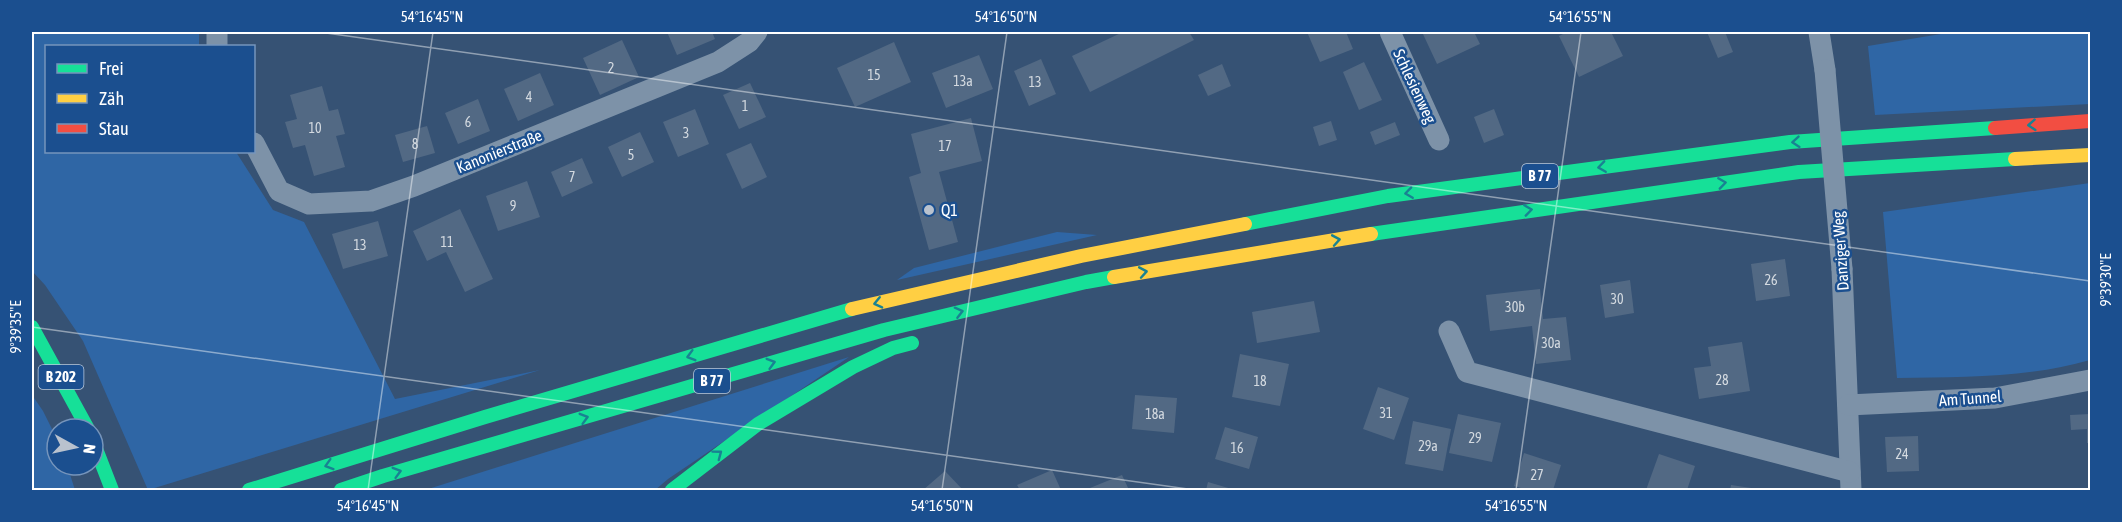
<svg xmlns="http://www.w3.org/2000/svg" width="2122" height="522" font-family="'Asap Condensed',sans-serif">
<style>
.green{fill:#2f66a5}
.building{fill:#526984}
.lines{fill:none;stroke-linecap:round;stroke-linejoin:round}
.street{stroke:#7d92a8;stroke-width:21}
.fast{stroke:#16e098;stroke-width:14}
.slow{stroke:#ffcf43;stroke-width:14}
.jam{stroke:#f24e42;stroke-width:14}
.street-bridge{stroke:#7d92a8;stroke-width:21}
.oneway{stroke:#198292}
.ticks{fill:none;stroke:#fff;stroke-width:1.5;stroke-opacity:0.45}
.poi-dot{fill:#b9c2ce;stroke:#1b4f8f;stroke-width:2}
.labels{text-anchor:middle;stroke-width:5;stroke-linejoin:round;paint-order:stroke}
.number-label{font-size:14px;fill:#d4dae0}
.shield{fill:#1b4f8f;stroke:#bbcadd;stroke-width:1.5}
.shield-label{font-size:15px;font-weight:bold;fill:#fff}
.street-label{font-size:16px;fill:#fff;stroke:#1b4f8f}
.poi-label{font-size:16px;fill:#fff;stroke:#1b4f8f;text-anchor:start}
.neatline{fill:none;stroke:#fff;stroke-width:2}
.ticks-label{font-size:15px;text-anchor:middle;fill:#fff}
</style>
<rect width="100%" height="100%" fill="#365274"/>
<g class="green">
<path d="M32 32H199V46H46V152H236L273 210 304 222 395 399 540 370 148 490 83 341 45 285 32 271Z"/>
<path d="M1953 32H2090V104L1875 115 1868 46Z"/>
<path d="M2090 183V360C2028 378 1962 377 1897 378L1883 212Z"/>
<path d="M1057 232 1097 235 897 280 914 268Z"/>
<path d="M849 357 668 479 655 490H425Z"/>
<path d="M32 395 43 411 57 439V465H67L75 490H32Z"/>
</g>
<g class="building">
<path d="M667 32H712L715 39 677 55Z"/>
<path d="M1123 32H1189L1194 40 1090 92 1072 56Z"/>
<path d="M1307 32H1346L1353 49 1320 62Z"/>
<path d="M1422 32H1474L1480 44 1437 64Z"/>
<path d="M1567 32H1611L1623 56 1579 77 1559 36Z"/>
<path d="M1707 32H1725L1733 52 1718 58Z"/>
<path d="M622 40 639 77 600 95 583 58Z"/>
<path d="M894 42 911 82 855 107 837 68Z"/>
<path d="M979 55 993 89 946 108 932 73Z"/>
<path d="M1041 59 1056 94 1029 106 1014 71Z"/>
<path d="M1364 62 1382 100 1359 110 1343 72Z"/>
<path d="M1222 64 1231 86 1208 96 1198 75Z"/>
<path d="M540 73 554 105 518 121 504 89Z"/>
<path d="M750 83 766 117 739 129 723 95Z"/>
<path d="M322 86 329 111 338 109 345 134 336 136 345 167 314 176 305 145 293 148 285 122 297 119 290 95Z"/>
<path d="M478 99 490 131 458 144 445 113Z"/>
<path d="M695 109 709 144 678 157 663 122Z"/>
<path d="M1494 109 1504 135 1484 143 1474 117Z"/>
<path d="M971 118 982 161 939 172 958 242 929 250 909 177 921 173 911 134Z"/>
<path d="M1331 121 1337 140 1319 146 1313 127Z"/>
<path d="M1395 122 1400 135 1375 145 1370 132Z"/>
<path d="M427 126 435 153 403 162 395 135Z"/>
<path d="M640 132 654 162 622 177 608 147Z"/>
<path d="M751 143 767 177 742 189 726 154Z"/>
<path d="M582 158 593 183 562 197 551 172Z"/>
<path d="M527 181 540 217 498 231 486 196Z"/>
<path d="M460 209 493 279 465 292 446 252 427 261 413 231Z"/>
<path d="M378 221 388 256 343 269 332 234Z"/>
<path d="M1785 259 1790 296 1756 301 1751 264Z"/>
<path d="M1630 280 1634 313 1605 318 1600 285Z"/>
<path d="M1540 289 1543 319 1566 317 1571 360 1536 364 1532 326 1490 331 1486 295Z"/>
<path d="M1314 301 1320 332 1257 343 1252 312Z"/>
<path d="M1742 342 1750 391 1699 399 1694 368 1711 366 1708 347Z"/>
<path d="M1240 354 1289 364 1280 406 1232 397Z"/>
<path d="M1378 387 1409 398 1394 440 1363 429Z"/>
<path d="M1135 395 1177 398 1174 433 1132 429Z"/>
<path d="M1458 414 1501 423 1492 462 1449 453Z"/>
<path d="M2090 414V443H2087V429L2071 430 2070 415Z"/>
<path d="M1413 421 1451 429 1443 471 1405 464Z"/>
<path d="M1225 427 1258 437 1249 469 1215 459Z"/>
<path d="M1918 436 1919 471 1887 472 1885 437Z"/>
<path d="M1524 453 1561 465 1553 490H1528L1514 486Z"/>
<path d="M1659 454 1695 466 1687 490H1646Z"/>
<path d="M1052 470 1061 490H1020L1017 485Z"/>
<path d="M945 471 963 490H923Z"/>
<path d="M1122 475 1129 490H1085Z"/>
<path d="M1208 482 1235 490H1206Z"/>
<path d="M1731 485 1758 489V490H1730Z"/>
</g>
<g class="lines">
<g class="street">
<path d="M217 32V46"/>
<path d="M1390 32 1439 140"/>
<path d="M1819 32 1825 70"/>
<path d="M254 143 279 191 309 204 371 201 414 186 718 62 749 42 757 32"/>
<path d="M1842 269 1851 490"/>
<path d="M1449 331 1467 372 1850 472"/>
<path d="M1848 405 1995 398 2090 380"/>
</g>
<g class="fast">
<path d="M1245 224 1388 196 1790 142 1995 128"/>
<path d="M1371 234 1799 172 2015 159"/>
<path d="M32 327 88 429"/>
<path d="M93 441 112 490"/>
<path d="M249 490 485 417 852 309"/>
<path d="M341 490 383 476 884 330 1086 282 1114 277"/>
<path d="M672 490 758 424 853 367 893 348 912 343"/>
</g>
<g class="slow">
<path d="M2015 159 2090 155"/>
<path d="M1114 277 1371 234"/>
<path d="M852 309 1081 256 1245 224"/>
</g>
<path class="jam" d="M1995 128 2090 121"/>
<path class="street-bridge" d="M1825 70 1842 269"/>
</g>
<defs><path id="oneway-chevron" d="M-2-3.5L2.5 0L-2 3.5" fill="none" stroke-width="1.6" stroke-linecap="round" stroke-linejoin="round" transform="scale(1.5)"/></defs>
<g class="oneway">
<use href="#oneway-chevron" transform="translate(2032 125) rotate(176)"/>
<use href="#oneway-chevron" transform="translate(1796 142) rotate(175)"/>
<use href="#oneway-chevron" transform="translate(1602 167) rotate(172)"/>
<use href="#oneway-chevron" transform="translate(1722 183) rotate(-8)"/>
<use href="#oneway-chevron" transform="translate(1409 193) rotate(172)"/>
<use href="#oneway-chevron" transform="translate(1528 210) rotate(-8)"/>
<use href="#oneway-chevron" transform="translate(1336 240) rotate(-10)"/>
<use href="#oneway-chevron" transform="translate(1143 272) rotate(-10)"/>
<use href="#oneway-chevron" transform="translate(878 303) rotate(167)"/>
<use href="#oneway-chevron" transform="translate(959 312) rotate(-14)"/>
<use href="#oneway-chevron" transform="translate(691 356) rotate(164)"/>
<use href="#oneway-chevron" transform="translate(771 363) rotate(-16)"/>
<use href="#oneway-chevron" transform="translate(584 418) rotate(-16)"/>
<use href="#oneway-chevron" transform="translate(718 454) rotate(-37)"/>
<use href="#oneway-chevron" transform="translate(329 465) rotate(163)"/>
<use href="#oneway-chevron" transform="translate(397 472) rotate(-16)"/>
</g>
<path class="ticks" d="M319 32 2090 281M32 327 1195 490M368 490 433 32M942 490 1007 32M1516 490 1581 32M2090 490V487"/>
<circle class="poi-dot" cx="929" cy="210" r="6"/>
<g class="labels">
<g class="number-label">
<text x="611" y="73">2</text>
<text x="874" y="80">15</text>
<text x="963" y="86">13a</text>
<text x="1035" y="87">13</text>
<text x="529" y="102">4</text>
<text x="745" y="111">1</text>
<text x="468" y="127">6</text>
<text x="315" y="133">10</text>
<text x="686" y="138">3</text>
<text x="415" y="149">8</text>
<text x="945" y="151">17</text>
<text x="631" y="160">5</text>
<text x="572" y="182">7</text>
<text x="513" y="211">9</text>
<text x="447" y="247">11</text>
<text x="360" y="250">13</text>
<text x="1771" y="285">26</text>
<text x="1617" y="304">30</text>
<text x="1515" y="312">30b</text>
<text x="1551" y="348">30a</text>
<text x="1722" y="385">28</text>
<text x="1260" y="386">18</text>
<text x="1386" y="418">31</text>
<text x="1155" y="419">18a</text>
<text x="1475" y="443">29</text>
<text x="1428" y="451">29a</text>
<text x="1237" y="453">16</text>
<text x="1902" y="459">24</text>
<text x="1537" y="480">27</text>
</g>
<g class="shield">
<rect x="1522" y="164" width="36" height="24" rx="4.5"/>
<rect x="38.5" y="365" width="45" height="24" rx="4.5"/>
<rect x="694" y="369" width="36" height="24" rx="4.5"/>
</g>
<g class="shield-label">
<text x="1540" y="181">B 77</text>
<text x="61" y="382">B 202</text>
<text x="712" y="386">B 77</text>
</g>
<g class="street-label">
<text transform="translate(1415 86) rotate(65)" y="6">Schlesienweg</text>
<text transform="translate(499 151) rotate(-22)" y="6">Kanonierstraße</text>
<text transform="translate(1840 251) rotate(-94)" y="6">Danziger Weg</text>
<text transform="translate(1970 398) rotate(-4)" y="6">Am Tunnel</text>
</g>
<g class="poi-label">
<text x="941" y="216">Q1</text>
</g>
</g>
<rect width="2122" height="522" fill="none" stroke="#1b4f8f" stroke-width="66"/>
<rect x="45" y="45" width="210" height="108" fill="#1b4f8f" stroke="#7695bc" stroke-width="1.5"/>
<rect x="57" y="64" width="30" height="9" fill="#16e098" stroke="#7695bc" stroke-width="1.5"/>
<text x="99" y="75" font-size="18" fill="#ffffff">Frei</text>
<rect x="57" y="94" width="30" height="9" fill="#ffcf43" stroke="#7695bc" stroke-width="1.5"/>
<text x="99" y="105" font-size="18" fill="#ffffff">Zäh</text>
<rect x="57" y="124" width="30" height="9" fill="#f24e42" stroke="#7695bc" stroke-width="1.5"/>
<text x="99" y="135" font-size="18" fill="#ffffff">Stau</text>
<g transform="translate(75 447) rotate(98)"><circle r="28" fill="#1b4f8f" stroke="#7695bc" stroke-width="1.5"/>
<path d="M0-4.5L10 22L0 15L-10 22Z" fill="#b9c2ce"/>
<text y="-9" font-size="16" font-weight="bold" text-anchor="middle" fill="#ffffff">N</text>
</g>
<rect x="33" y="33" width="2056" height="456" class="neatline"/>
<g class="ticks-label">
<text x="432" y="22">54°16'45"N</text>
<text x="1006" y="22">54°16'50"N</text>
<text x="1580" y="22">54°16'55"N</text>
<text transform="translate(2106 280) rotate(-90)" y="5">9°39'30"E</text>
<text transform="translate(16 327) rotate(-90)" y="5">9°39'35"E</text>
<text x="368" y="511">54°16'45"N</text>
<text x="942" y="511">54°16'50"N</text>
<text x="1516" y="511">54°16'55"N</text>
</g>
</svg>
